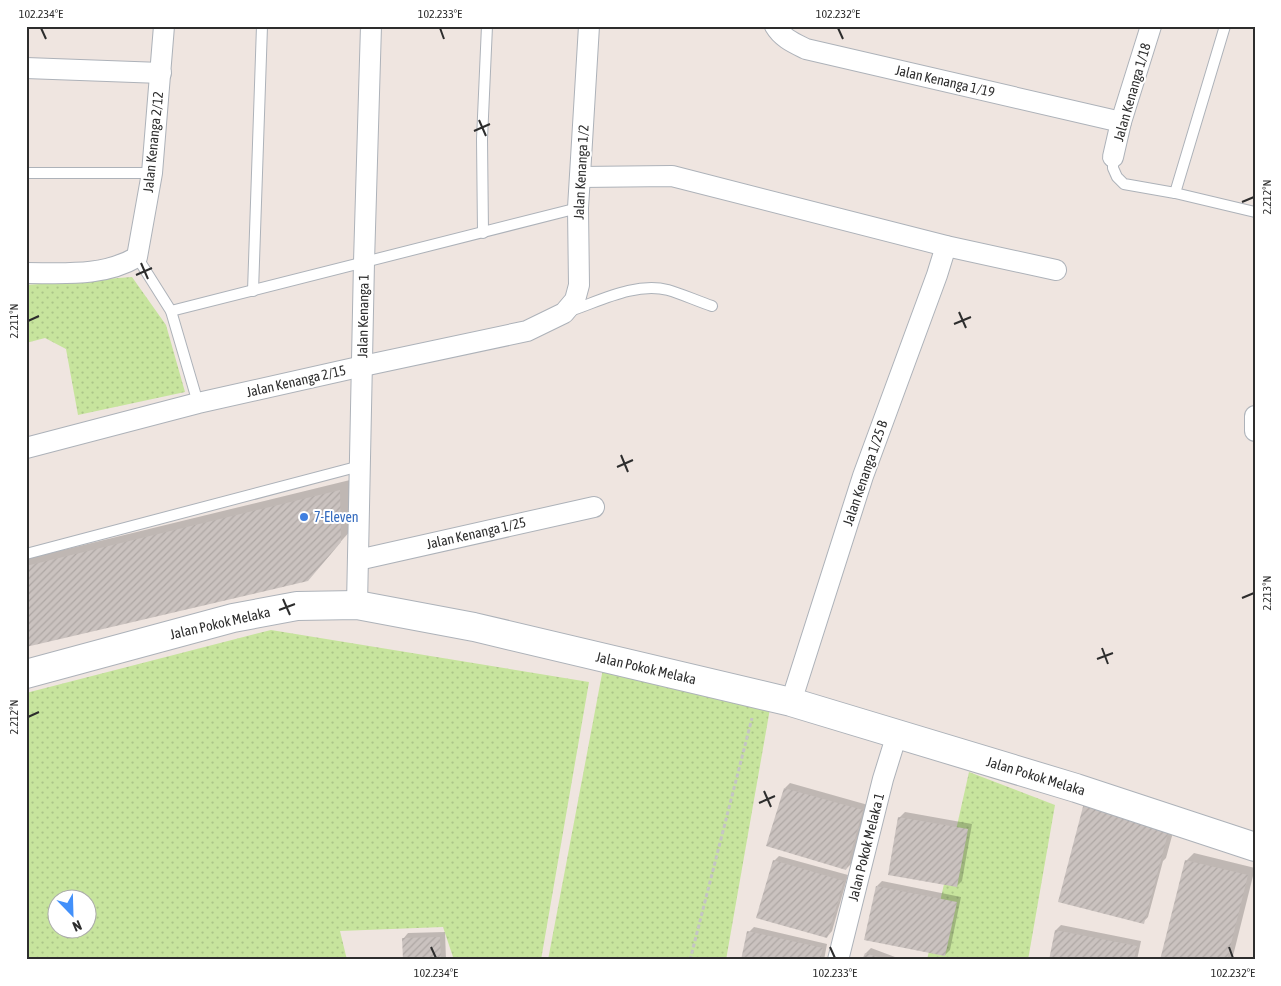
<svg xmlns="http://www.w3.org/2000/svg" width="1281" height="986" font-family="'Asap Condensed',sans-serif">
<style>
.grass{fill:url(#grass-dots);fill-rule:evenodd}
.shadow{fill:#0003}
.building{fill:url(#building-hatch)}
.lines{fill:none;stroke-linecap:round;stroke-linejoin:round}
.lane-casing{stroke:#adb2b9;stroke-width:12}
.street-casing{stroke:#adb2b9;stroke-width:22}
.secondary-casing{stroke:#adb2b9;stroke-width:30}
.path{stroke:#c4c4c4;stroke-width:3;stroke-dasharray:4 2.5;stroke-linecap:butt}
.lane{stroke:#fff;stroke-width:10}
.street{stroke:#fff;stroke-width:20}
.secondary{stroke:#fff;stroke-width:28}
.ticks{fill:none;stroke:#2d2d2d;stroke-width:2}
.shop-dot{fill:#3f7fe0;stroke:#fff;stroke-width:2}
.labels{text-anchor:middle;stroke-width:4;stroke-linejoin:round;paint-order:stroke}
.street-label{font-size:14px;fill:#2d2d2d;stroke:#fff}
.shop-label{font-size:14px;fill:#366cbe;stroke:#fff;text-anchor:start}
.neatline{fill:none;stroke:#2d2d2d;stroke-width:2}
.ticks-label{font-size:12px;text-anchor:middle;fill:#2d2d2d}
</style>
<defs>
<pattern id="grass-dots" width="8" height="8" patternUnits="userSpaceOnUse" patternTransform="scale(1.25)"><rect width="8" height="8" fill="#c7e49d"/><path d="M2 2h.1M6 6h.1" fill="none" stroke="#abc488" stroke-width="1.8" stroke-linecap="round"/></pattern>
<pattern id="building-hatch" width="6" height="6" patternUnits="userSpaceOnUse" patternTransform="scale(1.25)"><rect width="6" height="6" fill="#cac2bf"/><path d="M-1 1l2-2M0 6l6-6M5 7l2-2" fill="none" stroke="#aea7a4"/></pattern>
</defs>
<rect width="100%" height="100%" fill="#efe5e0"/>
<g class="grass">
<path d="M132 277 166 325 185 392 78 415 66 349 45 338 26 343V285Z"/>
<path d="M271 630 589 682 541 960H454L443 927 340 931 347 960H26V693ZM58 898H88V928H58Z"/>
<path d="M605 658 772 697 726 960H548Z"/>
<path d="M969 772 1055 805 1028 960H927Z"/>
</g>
<g class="shadow">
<path d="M350 480 351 530 307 580 26 645V559Z"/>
<path d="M790 783 868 805 851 864 846 869 785 788Z"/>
<path d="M1086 800 1178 814 1166 858 1163 861 1148 917 1143 922Z"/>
<path d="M905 812 972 824 962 881 957 886 899 818Z"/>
<path d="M1194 853 1255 868 1232 960H1161L1186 861Z"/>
<path d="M779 856 848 875 832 931 827 937 774 861Z"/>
<path d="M882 881 961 897 950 950 945 955 877 886Z"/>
<path d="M1061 925 1141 941 1137 960H1050L1056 930Z"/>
<path d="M754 927 827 944 824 960H742L749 932Z"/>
<path d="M445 932 446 960H404L403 939 408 933Z"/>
<path d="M871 948 903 960H863L866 953Z"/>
</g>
<g class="building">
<path d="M340 490 341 542 308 581 26 647V566Z"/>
<path d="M784 788 863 810 846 870 766 846Z"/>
<path d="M1085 799 1171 822 1144 924 1058 902Z"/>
<path d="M898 817 968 829 957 887 888 875Z"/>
<path d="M773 860 844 881 827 938 756 918Z"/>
<path d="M1185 860 1248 875 1227 960H1160Z"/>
<path d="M876 886 957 902 945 956 864 940Z"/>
<path d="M1055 930 1137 946 1134 960H1049Z"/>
<path d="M747 931 823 948 820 960H741Z"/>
<path d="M440 937 441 960H403L402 938Z"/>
<path d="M865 953 884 959V960H862Z"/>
</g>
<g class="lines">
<g class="lane-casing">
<g id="lane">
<path d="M1113 157V168L1117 177 1124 184 1175 193 1255 212"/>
<path d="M26 173H152"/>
<path d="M1175 193 1225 26"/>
<path d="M483 233 482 139 487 26"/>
<path d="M137 257 171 311 198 403"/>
<path d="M253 291 262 26"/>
<path d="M171 311 578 208"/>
<path d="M570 311C600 301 635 282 668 290 682 294 697 301 712 306"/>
<path d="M26 554 360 466"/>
</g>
</g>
<g class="street-casing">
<g id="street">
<path d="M775 26C782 38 794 43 806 49L1121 122"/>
<path d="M26 68 161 73"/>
<path d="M1113 157 1121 122 1151 26"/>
<path d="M580 177 672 176 946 246 1056 270"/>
<path d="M26 273C64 273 103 277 137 257L152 173 164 26"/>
<path d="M1255 416V431"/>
<path d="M26 448 198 403 363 366 527 331 564 313 575 300 579 285 578 208 589 26"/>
<path d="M358 560 594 507"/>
<path d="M357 605 364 262 371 26"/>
<path d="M791 702 863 476 937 275 946 246"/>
<path d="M838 960 883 779 897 734"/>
</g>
</g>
<g class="secondary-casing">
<path id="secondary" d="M26 674 233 618 297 606 357 605 474 627 791 702 1076 788 1255 847"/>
</g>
<path class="path" d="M690 960 752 718"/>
<use href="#lane" class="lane"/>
<use href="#street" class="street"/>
<use href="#secondary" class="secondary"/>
</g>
<path class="ticks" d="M41 28 46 39M440 28 444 39M838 28 843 39M479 120 486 136M474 131 490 124M1242 202 1254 197M141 263 148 279M136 275 152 268M959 312 966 328M28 321 39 316M954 324 971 317M621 455 628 472M617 467 633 460M1242 598 1254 593M283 599 290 615M279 610 295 604M1102 648 1108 664M1097 659 1113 653M28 717 39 712M764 791 771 807M759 803 775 796M431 947 436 958M830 947 835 958M1229 947 1233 958"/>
<circle class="shop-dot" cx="304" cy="517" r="5"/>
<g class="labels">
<g class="street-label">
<text transform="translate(945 81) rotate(13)" y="5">Jalan Kenanga 1/19</text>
<text transform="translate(1132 92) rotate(-74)" y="5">Jalan Kenanga 1/18</text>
<text transform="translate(153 142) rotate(-84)" y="5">Jalan Kenanga 2/12</text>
<text transform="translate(581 172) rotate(-87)" y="5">Jalan Kenanga 1/2</text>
<text transform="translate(363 316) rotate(-89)" y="5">Jalan Kenanga 1</text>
<text transform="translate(296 381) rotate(-13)" y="5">Jalan Kenanga 2/15</text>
<text transform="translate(865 473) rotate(-71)" y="5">Jalan Kenanga 1/25 B</text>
<text transform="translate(476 533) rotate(-13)" y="5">Jalan Kenanga 1/25</text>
<text transform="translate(220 623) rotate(-13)" y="5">Jalan Pokok Melaka</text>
<text transform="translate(646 668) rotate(13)" y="5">Jalan Pokok Melaka</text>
<text transform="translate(1036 776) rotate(17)" y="5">Jalan Pokok Melaka</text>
<text transform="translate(866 847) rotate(-76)" y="5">Jalan Pokok Melaka 1</text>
</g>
<g class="shop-label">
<text x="314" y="522">7-Eleven</text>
</g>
</g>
<rect width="1281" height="986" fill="none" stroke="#ffffff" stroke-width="55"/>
<g transform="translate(72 914) rotate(157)"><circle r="24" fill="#ffffff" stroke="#ababab"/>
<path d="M0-4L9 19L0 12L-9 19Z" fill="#4290fa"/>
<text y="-8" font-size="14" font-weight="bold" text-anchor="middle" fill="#2d2d2d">N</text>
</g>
<rect x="28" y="28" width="1226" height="930" class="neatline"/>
<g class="ticks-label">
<text x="41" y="18">102.234°E</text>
<text x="440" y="18">102.233°E</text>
<text x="838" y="18">102.232°E</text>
<text transform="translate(1267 197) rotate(-90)" y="4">2.212°N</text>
<text transform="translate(14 321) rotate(-90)" y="4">2.211°N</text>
<text transform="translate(1267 593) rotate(-90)" y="4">2.213°N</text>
<text transform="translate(14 717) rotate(-90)" y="4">2.212°N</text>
<text x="436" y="977">102.234°E</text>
<text x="835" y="977">102.233°E</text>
<text x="1233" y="977">102.232°E</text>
</g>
</svg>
